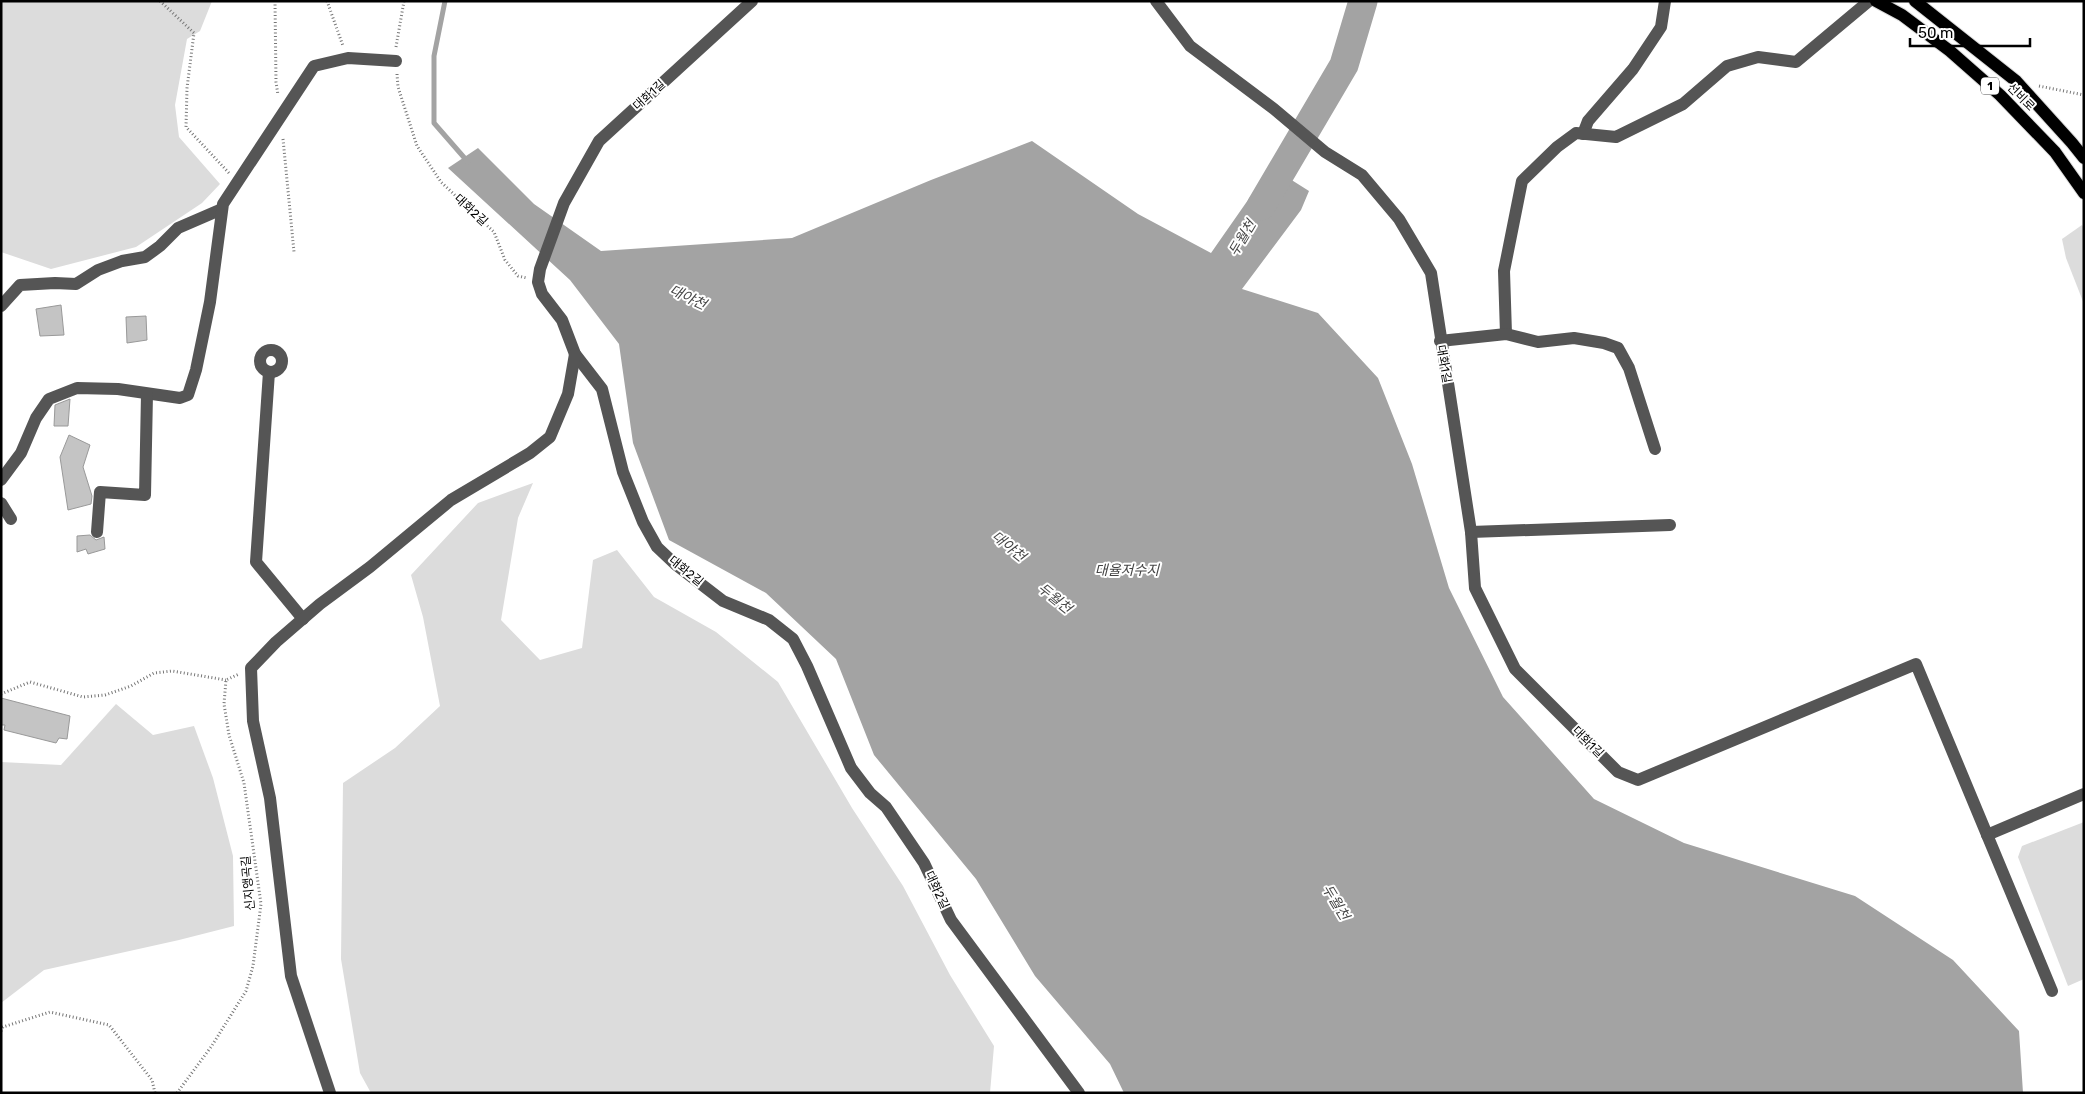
<svg xmlns="http://www.w3.org/2000/svg" width="2085" height="1094" font-family="Rubik,'Noto Sans KR',sans-serif">
<style>
.green{fill:#dcdcdc}
.water{fill:#a3a3a3}
.lines{fill:none;stroke-linecap:round;stroke-linejoin:round}
.stream{stroke:#a3a3a3;stroke-width:5}
.river{stroke:#a3a3a3;stroke-width:29}
.building{fill:#c4c4c4;stroke:#999}
.major-casing{stroke:#dbdbdb;stroke-width:14}
.path{stroke:#777;stroke-width:3;stroke-dasharray:1 2.5;stroke-linecap:butt}
.minor{stroke:#555;stroke-width:12}
.major{stroke:#000;stroke-width:12}
.labels{text-anchor:middle;stroke-width:4;stroke-linejoin:round;paint-order:stroke}
.shield{fill:#fff;stroke:#4c4c4c;stroke-width:1}
.shield-label{font-size:11px;font-weight:bold;fill:#000}
.street-label{font-size:12px;fill:#000;stroke:#fff}
.water-label{font-size:14px;font-style:italic;fill:#444;stroke:#fff}
</style>
<rect width="100%" height="100%" fill="#fff"/>
<g class="green">
<path d="M1 1H212L200 31 187 39 175 105 179 137 220 184 202 203 136 247 51 269 1 252Z"/>
<path d="M2082 225 2084 229V304L2066 258 2062 239Z"/>
<path d="M533 483 518 518 501 620 540 660 582 648 593 560 617 550 654 597 716 632 778 682 852 808 903 886 950 975 994 1046 990 1093H371L360 1073 341 959 343 783 395 748 440 706 423 617 411 575 478 503Z"/>
<path d="M116 704 153 735 194 726 213 778 233 856 234 926 179 940 44 970 1 1003V762L61 765Z"/>
<path d="M2084 822V979L2068 986 2018 857 2022 846Z"/>
</g>
<path class="water" d="M1032 141 1138 214 1211 253 1271 167 1309 191 1301 210 1242 289 1318 313 1378 378 1412 464 1449 588 1503 697 1594 799 1684 843 1855 896 1953 960 2019 1031 2023 1093H1124L1110 1064 1035 976 976 879 874 755 836 659 766 593 669 540 633 443 619 344 570 280 448 168 478 148 534 204 601 251 792 238 931 180Z"/>
<g class="lines">
<path class="stream" d="M445 1 434 56V123L468 162"/>
<path class="river" d="M1261 206 1344 65 1363 1"/>
</g>
<g class="building">
<path d="M61 305 64 335 40 336 36 309Z"/>
<path d="M146 316 147 340 127 343 126 317Z"/>
<path d="M70 399 68 426H54L55 405Z"/>
<path d="M69 435 90 445 83 467 92 496 91 504 68 510 60 457Z"/>
<path d="M90 535 96 540 104 537 105 549 88 554 86 549 77 552V536Z"/>
<path d="M1 698 70 716 67 739 59 738 56 743 4 730 5 725H1Z"/>
</g>
<g class="lines">
<g class="major-casing">
<g id="major">
<path d="M1876 1 1902 15 1950 51 2000 95 2055 152 2084 193"/>
<path d="M1915 1 2016 81 2072 143 2084 158"/>
</g>
</g>
<g class="path">
<path d="M160 1 194 33 187 88 186 127 229 173"/>
<path d="M275 1 276 82 278 95"/>
<path d="M327 1 343 46"/>
<path d="M396 47 404 1"/>
<path d="M397 74 398 87 417 146 441 182 494 232 505 260 518 276 527 278"/>
<path d="M2039 86 2084 95"/>
<path d="M283 139 294 252"/>
<path d="M1 694 30 682 83 697 105 695 131 686 154 673 172 671 226 680"/>
<path d="M1 1031 3 1027 50 1012 109 1025 152 1080 155 1093"/>
<path d="M177 1093 211 1047 246 991 253 966 261 904 244 783 229 735 224 704 226 680 239 674"/>
</g>
<g class="minor">
<path d="M752 1 599 141 564 203 540 269 538 282 542 294 562 320 575 354 602 389 623 472 643 522 657 547 675 564 723 601 769 620 793 639 807 666 851 768 870 793 886 807 924 863 951 920 1079 1093"/>
<path d="M1156 1 1190 46 1274 109 1325 152 1362 175 1399 219 1431 273 1471 532 1475 588 1515 669 1618 772 1638 780 1916 664 2052 991"/>
<path d="M1583 134 1588 121 1633 69 1661 27 1665 1"/>
<path d="M1 306 20 285 55 283 76 284 98 270 122 261 145 257 160 246 178 228 222 209"/>
<path d="M1506 334 1504 271 1522 181 1557 147 1576 133 1616 137 1683 104 1727 66 1758 57 1796 62 1869 1"/>
<path d="M1440 341 1506 334 1538 342 1574 338 1604 343 1618 348 1629 368 1655 449"/>
<circle cx="271" cy="361" r="11"/>
<path d="M269 372 256 562 303 619"/>
<path d="M1 480 21 453 36 418 49 399 77 388 118 389 180 398 188 395 196 370 210 302 223 204 314 66 348 58 396 61"/>
<path d="M1 503 11 519"/>
<path d="M97 532 100 492 145 495 147 394"/>
<path d="M1471 532 1670 525"/>
<path d="M1987 835 2084 794"/>
<path d="M330 1093 291 976 270 798 253 721 251 668 276 642 320 604 370 567 451 500 530 453 550 437 568 394 575 354"/>
</g>
<use href="#major" class="major"/>
</g>
<g class="labels">
<rect class="shield" x="1981" y="77.5" width="18" height="17" rx="4"/>
<g class="shield-label">
<text x="1990" y="90">1</text>
</g>
<g class="street-label">
<text transform="translate(649 95) rotate(-42)" y="4">대화1길</text>
<text transform="translate(2021 97) rotate(45)" y="4">선비로</text>
<text transform="translate(471 210) rotate(43)" y="4">대화2길</text>
<text transform="translate(1444 364) rotate(80)" y="4">대화1길</text>
<text transform="translate(686 571) rotate(39)" y="4">대화2길</text>
<text transform="translate(1588 742) rotate(45)" y="4">대화1길</text>
<text transform="translate(248 883) rotate(-95)" y="4">신지앵곡길</text>
<text transform="translate(937 890) rotate(65)" y="4">대화2길</text>
</g>
<g class="water-label">
<text transform="translate(1242 238) rotate(-59)" y="5">두월천</text>
<text transform="translate(688 297) rotate(25)" y="5">대야천</text>
<text transform="translate(1009 546) rotate(39)" y="5">대야천</text>
<text x="1127" y="575">대율저수지</text>
<text transform="translate(1055 598) rotate(39)" y="5">두월천</text>
<text transform="translate(1336 902) rotate(59)" y="5">두월천</text>
</g>
</g>
<rect width="2085" height="1094" fill="none" stroke="#000000" stroke-width="5"/>
<path d="M1910 38v8h120v-8" fill="none" stroke="#000000" stroke-width="2.5"/>
<text x="1918" y="38" font-size="15" fill="#000000" stroke="#ffffff" stroke-width="4" paint-order="stroke">50 m</text>
</svg>
